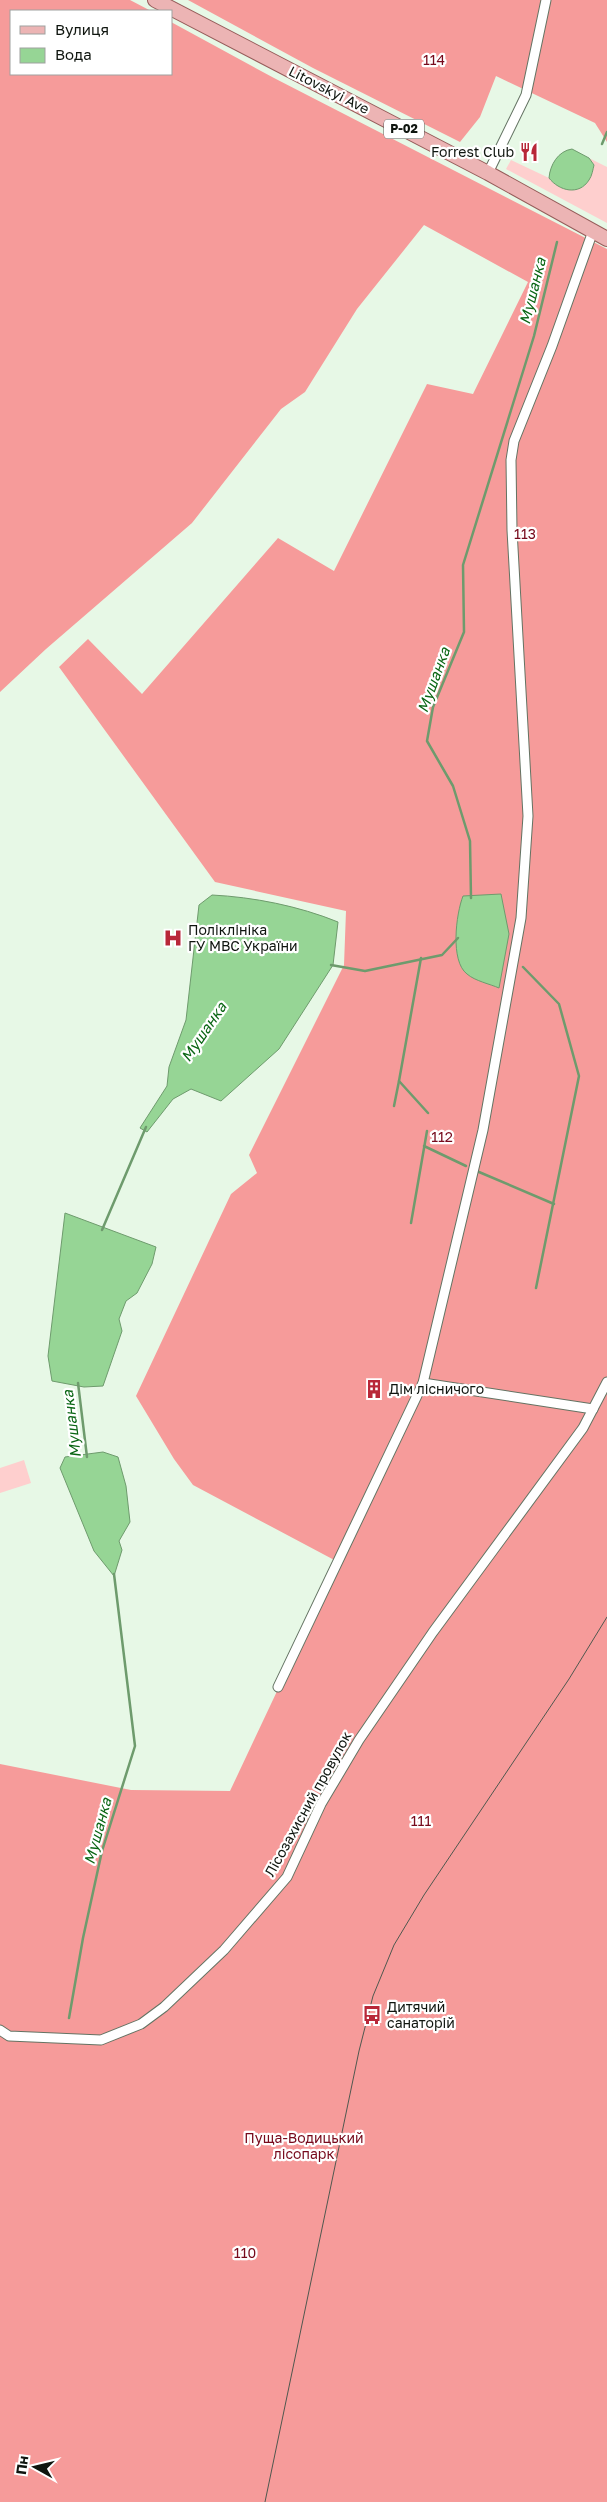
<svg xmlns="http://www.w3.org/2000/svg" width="607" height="2502" font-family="'Golos Text',sans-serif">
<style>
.green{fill:#fecfce}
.forest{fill:#f69b9a}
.water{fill:#96d595;stroke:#6e9b6d}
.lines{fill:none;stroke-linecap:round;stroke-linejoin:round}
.stream{stroke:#6e9b6d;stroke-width:2.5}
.street-casing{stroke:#647363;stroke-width:11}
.primary-casing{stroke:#965c5a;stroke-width:16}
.street{stroke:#fff;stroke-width:9}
.primary{stroke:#ecb4b4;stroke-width:14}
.tram{stroke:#4f584f;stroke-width:1}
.labels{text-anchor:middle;stroke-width:4.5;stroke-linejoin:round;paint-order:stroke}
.shield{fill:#fff;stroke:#575b57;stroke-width:1}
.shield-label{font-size:12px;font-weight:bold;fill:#0f150f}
.park-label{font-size:14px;fill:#770a1c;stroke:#fff}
.street-label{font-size:14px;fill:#0f150f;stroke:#fff}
.poi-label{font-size:14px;fill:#0f150f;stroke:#fff;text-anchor:start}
.water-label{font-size:15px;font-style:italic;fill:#0a6614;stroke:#fff}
</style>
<rect width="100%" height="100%" fill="#e7f8e6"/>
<g class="green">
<path d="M589 158 607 167V223L506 169 511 160 549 178C552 183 556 184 562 186 583 195 589 184 594 165Z"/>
<path d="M24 1460 31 1483 0 1493V1468Z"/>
</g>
<g class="forest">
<path d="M0 0H130L151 11H11V74H171V22L274 78 607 249V2502H0V1764L131 1790 230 1791 338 1562 193 1485 174 1459 136 1396 231 1194 257 1173 249 1155 344 965 346 911 215 882 59 667 88 639 142 694 278 538 334 571 427 384 473 394 528 282 424 225 357 309 305 392 281 409 192 523 46 649 0 692Z"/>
<path d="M188 0H607V142L595 123 496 76 480 117 460 142 313 68Z"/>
</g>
<g class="water">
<path d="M572 149 589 158 594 165C593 169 592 176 589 180 579 196 559 191 549 178 550 165 558 151 572 149Z"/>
<path d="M501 894 509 934 499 988C490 984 475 981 467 974 450 961 456 914 463 896Z"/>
<path d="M212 895C253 897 299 906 338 922L333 965 279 1049 221 1101 191 1089 173 1099 147 1132 140 1128 167 1086 169 1067 186 1020 199 905Z"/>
<path d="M65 1213 156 1247 152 1264 137 1293 126 1301 119 1319 122 1331 103 1386 84 1387 52 1381 48 1356Z"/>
<path d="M103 1452 118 1457 126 1486 130 1522 119 1541 122 1550 114 1576 94 1551 60 1468 65 1457Z"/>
</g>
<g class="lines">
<g class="stream">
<path d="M602 144 607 132"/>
<path d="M471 898 470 841 453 786 427 741 433 707 464 632 463 565 534 336 557 242"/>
<path d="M421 958 399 1081 428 1113"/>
<path d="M331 965 365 971 442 955 458 938"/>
<path d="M523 967 559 1004 579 1076 536 1288"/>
<path d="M394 1106 399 1081"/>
<path d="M424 1146 466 1166"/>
<path d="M479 1172 554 1204"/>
<path d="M411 1223 427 1131"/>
<path d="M102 1230 146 1127"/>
<path d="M78 1383 87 1457"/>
<path d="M69 2018 83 1938 102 1851 135 1746 114 1574"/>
</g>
<g class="street-casing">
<g id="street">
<path d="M488 173 526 95 546 0"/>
<path d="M423 1383 593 1409"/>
<path d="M278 1687 423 1383 483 1130 521 918 528 816 512 530 511 460 514 441 552 346 593 231"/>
<path d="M0 2030 9 2036 101 2040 141 2024 164 2007 224 1950 287 1877 321 1804 359 1740 433 1632 583 1428 607 1382"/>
</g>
</g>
<g class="primary-casing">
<path id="primary" d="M155 0 488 173 607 239"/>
</g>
<use href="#street" class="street"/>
<use href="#primary" class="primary"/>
<path class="tram" d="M265 2502 359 2051 373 1996 394 1945 424 1895 569 1679 607 1617"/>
</g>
<defs>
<g id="restaurant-bare" transform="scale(1.5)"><path d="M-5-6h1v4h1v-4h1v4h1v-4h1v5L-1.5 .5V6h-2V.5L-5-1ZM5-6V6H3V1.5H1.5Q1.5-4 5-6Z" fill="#b82738" stroke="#fff" stroke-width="2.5" paint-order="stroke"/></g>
<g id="hospital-bare" transform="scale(1.5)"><path d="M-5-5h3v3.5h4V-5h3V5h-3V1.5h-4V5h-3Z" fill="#b82738" stroke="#fff" stroke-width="2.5" paint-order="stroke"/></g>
<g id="building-bare" transform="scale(1.5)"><path d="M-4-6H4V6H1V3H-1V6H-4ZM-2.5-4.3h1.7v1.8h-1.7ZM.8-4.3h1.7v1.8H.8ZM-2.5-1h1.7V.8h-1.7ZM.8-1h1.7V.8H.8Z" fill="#b82738" stroke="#fff" stroke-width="2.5" paint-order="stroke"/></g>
<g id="bus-bare" transform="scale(1.5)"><path d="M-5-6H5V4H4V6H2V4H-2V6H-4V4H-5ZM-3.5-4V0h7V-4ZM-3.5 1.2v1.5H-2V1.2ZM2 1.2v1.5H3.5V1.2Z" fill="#b82738" stroke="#fff" stroke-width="2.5" paint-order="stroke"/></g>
</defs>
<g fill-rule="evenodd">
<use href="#restaurant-bare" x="529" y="152"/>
<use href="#hospital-bare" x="173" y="938"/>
<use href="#building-bare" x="374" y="1389"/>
<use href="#bus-bare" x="372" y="2015"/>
</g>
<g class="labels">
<rect class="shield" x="384" y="119.5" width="40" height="19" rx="4"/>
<g class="shield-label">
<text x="404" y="133">Р-02</text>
</g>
<g class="park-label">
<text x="434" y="65">114</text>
<text x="525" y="539">113</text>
<text x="442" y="1142">112</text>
<text x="421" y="1826">111</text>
<text x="304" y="2143">Пуща-Водицький<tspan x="304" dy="16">лісопарк</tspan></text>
<text x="245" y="2258">110</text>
</g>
<g class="street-label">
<text transform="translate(329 90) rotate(27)" y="5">Litovskyi Ave</text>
<text transform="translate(308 1804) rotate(-61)" y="5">Лісозахисний провулок</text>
</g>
<g class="poi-label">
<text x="514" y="157" text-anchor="end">Forrest Club</text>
<text x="188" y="935">Поліклініка<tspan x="188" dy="16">ГУ МВС України</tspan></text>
<text x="389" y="1394">Дім лісничого</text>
<text x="387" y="2012">Дитячий<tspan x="387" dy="16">санаторій</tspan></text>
</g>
<g class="water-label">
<text transform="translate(533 291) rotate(-76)" y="5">Мушанка</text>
<text transform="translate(434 680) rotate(-70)" y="5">Мушанка</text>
<text transform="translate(204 1032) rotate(-56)" y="5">Мушанка</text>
<text transform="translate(72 1424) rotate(-97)" y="5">Мушанка</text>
<text transform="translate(98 1831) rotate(-75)" y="5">Мушанка</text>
</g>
</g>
<rect x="10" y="10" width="162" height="65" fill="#ffffff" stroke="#9fa19f"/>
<rect x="20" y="26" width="25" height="8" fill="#ecb4b4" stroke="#9fa19f"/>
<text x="55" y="35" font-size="15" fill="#0f150f">Вулиця</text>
<rect x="20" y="48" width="25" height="15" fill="#96d595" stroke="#9fa19f"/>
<text x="55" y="60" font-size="15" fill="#0f150f">Вода</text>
<g transform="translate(35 2467) rotate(278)" stroke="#ffffff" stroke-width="4" paint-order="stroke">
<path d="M0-4L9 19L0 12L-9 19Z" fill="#0f150f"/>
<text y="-8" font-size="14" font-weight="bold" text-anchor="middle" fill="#0f150f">Пн</text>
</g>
</svg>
